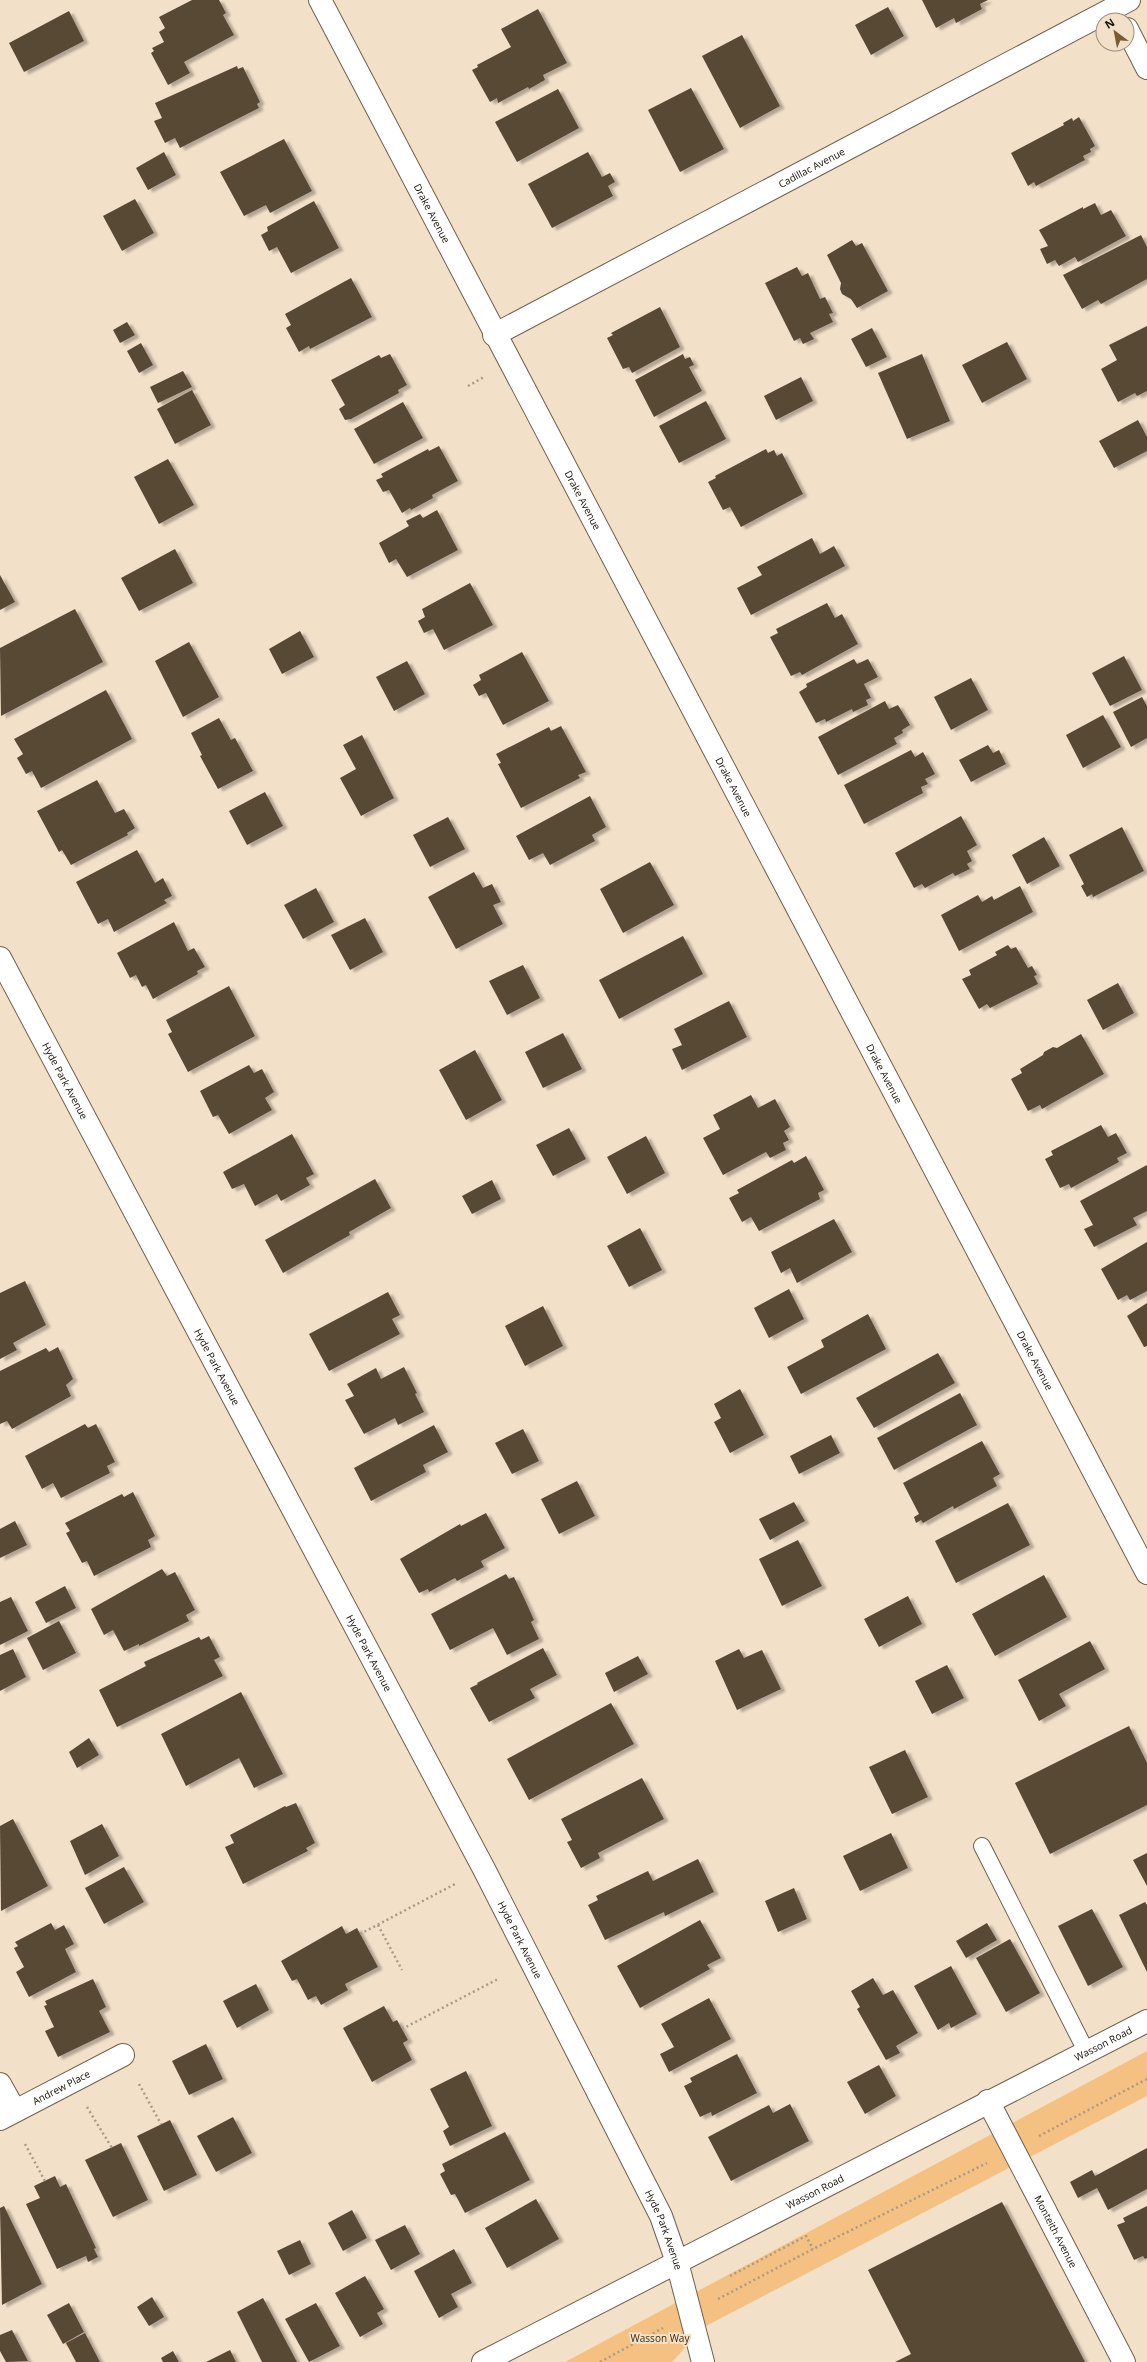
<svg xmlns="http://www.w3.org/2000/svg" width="1147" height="2362" font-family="'Open Sans',sans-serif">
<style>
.green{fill:#f5c182}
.building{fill:#584836;filter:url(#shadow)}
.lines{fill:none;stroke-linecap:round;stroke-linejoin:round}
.service-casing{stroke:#70604c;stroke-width:18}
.minor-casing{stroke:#70604c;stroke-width:24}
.tertiary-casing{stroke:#70604c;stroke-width:24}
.path{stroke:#a99a88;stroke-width:2.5;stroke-dasharray:2 3;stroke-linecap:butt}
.service{stroke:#fff;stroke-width:16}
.minor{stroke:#fff;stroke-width:22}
.tertiary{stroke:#fff;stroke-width:22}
.labels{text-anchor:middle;stroke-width:4;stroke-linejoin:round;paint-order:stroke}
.street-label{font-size:10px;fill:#140e07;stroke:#f3e0c9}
.park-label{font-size:10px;fill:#3e2602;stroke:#f3e0c9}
</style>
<defs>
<filter id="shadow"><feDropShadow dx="4.5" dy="2.5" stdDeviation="1" flood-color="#0004"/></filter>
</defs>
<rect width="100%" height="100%" fill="#f3e0c9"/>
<path class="green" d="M1147 2051V2096L704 2327 672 2362H565Z"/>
<g class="building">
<path d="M192 0H219L226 13 223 15 234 35 184 62 190 73 168 85 151 53 154 51 152 48 164 42 159 32 165 28 159 17Z"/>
<path d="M922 0H988L980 4 982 9 956 23 954 18 936 28Z"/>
<path d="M888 7 904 36 871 55 855 25Z"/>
<path d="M538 9 567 63 543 75 545 80 529 89 528 87 498 103 497 98 490 102 472 70 478 67 477 65 511 47 501 29Z"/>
<path d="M69 11 84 41 24 72 9 43Z"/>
<path d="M742 35 780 106 740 128 702 56Z"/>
<path d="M237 66 238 69 243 67 260 102 257 104 259 108 180 148 175 138 165 143 154 121 162 118 155 103Z"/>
<path d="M691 88 724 149 680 172 648 110Z"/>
<path d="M558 89 579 128 517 162 495 122Z"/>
<path d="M1079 117 1095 146 1090 149 1091 152 1083 156 1085 160 1036 186 1034 182 1028 186 1011 153 1064 125 1063 123 1072 118 1073 121Z"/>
<path d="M284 139 312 191 270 213 266 205 244 216 220 172Z"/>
<path d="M164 152 176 175 148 190 136 168Z"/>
<path d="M588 152 602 177 610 173 615 182 608 186 613 196 552 228 528 184Z"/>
<path d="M135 199 154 233 122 251 103 216Z"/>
<path d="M314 201 339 248 291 273 277 247 269 251 261 235 268 231 267 227Z"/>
<path d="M1095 203 1101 215 1111 210 1126 236 1078 262 1075 257 1059 266 1055 260 1047 264 1040 249 1048 246 1039 230 1083 207V209Z"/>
<path d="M1141 235 1147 247V279L1101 304 1098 300 1082 309 1063 275Z"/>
<path d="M852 240 856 246 862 243 888 291 857 308 851 299 842 294 840 289 841 283 827 255Z"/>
<path d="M797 267 802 276 808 273 820 299 825 297 833 313 829 314 833 322 810 333 814 339 803 344 800 338 794 341 765 283Z"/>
<path d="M351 278 372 317 310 349 309 346 299 352 286 328 291 325 285 314Z"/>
<path d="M660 307 680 347 632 373 629 367 623 369 607 338 613 335 611 333Z"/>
<path d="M127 322 135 335 120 343 113 330Z"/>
<path d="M1147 326V391L1137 396 1135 393 1118 402 1101 369 1117 360 1109 345Z"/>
<path d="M872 328 887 357 866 367 851 339Z"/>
<path d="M1007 342 1027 379 982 403 962 365Z"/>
<path d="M141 343 153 365 139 373 127 351Z"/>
<path d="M390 354 407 385 398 390 399 393 351 419 345 420 339 409 345 405 331 380 379 355 381 358Z"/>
<path d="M683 354 685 359 690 357 694 365 689 367 702 391 654 417 635 380Z"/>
<path d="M922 354 950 421 907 439 878 373Z"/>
<path d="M183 371 192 387 158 403 150 387Z"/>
<path d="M801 377 813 401 776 420 764 396Z"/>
<path d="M192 390 211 425 175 444 157 409Z"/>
<path d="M706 401 726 439 679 463 659 426Z"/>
<path d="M403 402 423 438 374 464 354 429Z"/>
<path d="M1138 420 1147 437V451L1114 468 1099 441Z"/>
<path d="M439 446 458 481 432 495 433 498 411 510 410 508 402 513 389 490 383 492 376 480 383 477 381 474 428 449 429 451Z"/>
<path d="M766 449 768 453 774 450 777 456 782 453 803 494 741 527 730 507 723 510 708 482 716 478 715 476Z"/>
<path d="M168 459 194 505 159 524 134 477Z"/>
<path d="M437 510 458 550 407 577 396 559 389 563 379 543 409 526 406 521 420 514 423 518Z"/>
<path d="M812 538 820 554 834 546 845 566 751 615 737 588 762 575 757 567Z"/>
<path d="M175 549 193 583 139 611 121 578Z"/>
<path d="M0 575 15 602 0 610Z"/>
<path d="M470 583 493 625 444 650 433 629 424 633 418 621 425 617 422 609Z"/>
<path d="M827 603 835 618 842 614 858 644 802 675 800 672 791 676 770 637 778 633 776 629Z"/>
<path d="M75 609 103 662 1 716 0 648Z"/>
<path d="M300 631 314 657 282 674 269 649Z"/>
<path d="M189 642 219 697 183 717 155 661Z"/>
<path d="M522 652 549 701 503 725 486 693 479 696 473 685 481 680 479 675Z"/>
<path d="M1124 656 1142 690 1110 706 1092 673Z"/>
<path d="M854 659 857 664 868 659 878 677 864 684 871 698 866 700 868 705 853 712 852 709 826 722 825 719 816 723 799 692 807 687 806 684Z"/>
<path d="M407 661 425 694 394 711 376 677Z"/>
<path d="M971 678 988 710 951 730 934 697Z"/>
<path d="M106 690 132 739 41 788 32 771 26 774 17 758 23 754 14 739Z"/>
<path d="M1142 697 1147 706V738L1131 747 1113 712Z"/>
<path d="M885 701 889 709 898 705 910 725 902 730 903 733 894 738 897 744 838 775 818 737Z"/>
<path d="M1103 715 1121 747 1083 768 1066 735Z"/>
<path d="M219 718 231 740 235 738 253 771 218 789 200 756 202 755 191 733Z"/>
<path d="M561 726 586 772 578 775 580 778 521 808 498 764 501 763 496 754 549 727 551 731Z"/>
<path d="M362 735 394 798 361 816 340 778 356 769 343 745Z"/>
<path d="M988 745 993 753 999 750 1006 764 971 782 959 760Z"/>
<path d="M911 750 915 757 923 752 935 774 925 779 928 784 921 787 923 793 864 824 844 785Z"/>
<path d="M97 780 115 813 124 809 135 828 127 833 128 835 71 865 62 850 59 852 37 811Z"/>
<path d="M265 792 283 826 247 845 229 811Z"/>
<path d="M590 796 606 827 592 835 595 841 550 865 543 853 529 860 516 836Z"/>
<path d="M961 816 977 845 967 851 972 861 967 864 970 869 955 876 953 873 925 888 922 884 914 888 895 853Z"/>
<path d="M448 817 465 849 430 867 413 835Z"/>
<path d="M1122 827 1144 871 1093 897 1092 894 1087 897 1081 886 1084 884 1069 855Z"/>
<path d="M1044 837 1060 866 1027 884 1012 855Z"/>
<path d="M137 850 155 883 163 878 172 896 164 900 167 903 114 932 108 919 98 924 76 882Z"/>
<path d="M650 862 674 905 623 933 600 889Z"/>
<path d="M474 872 483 888 492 884 501 902 493 905 503 924 456 949 428 897Z"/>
<path d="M1020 886 1033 912 959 951 941 915 978 895 982 902 992 896 994 900Z"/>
<path d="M316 888 334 922 303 939 284 905Z"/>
<path d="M365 918 383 952 350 970 331 935Z"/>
<path d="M174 922 188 951 194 948 205 967 197 971 198 974 153 999 146 985 142 987 136 975 130 978 117 953Z"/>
<path d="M683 936 703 974 619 1019 599 980Z"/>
<path d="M1008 945 1011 949 1016 947 1028 968 1032 966 1037 975 1034 976 1038 984 990 1008 987 1004 979 1009 962 979 971 975 969 970 997 955 995 952Z"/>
<path d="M523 965 540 998 507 1015 489 981Z"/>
<path d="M1118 983 1134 1013 1103 1030 1087 1000Z"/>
<path d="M229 986 255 1036 188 1072 168 1034 172 1032 166 1020Z"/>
<path d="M729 1001 747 1037 682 1070 672 1049 682 1045 674 1029Z"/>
<path d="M563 1033 582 1069 543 1088 525 1052Z"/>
<path d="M1081 1034 1104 1074 1042 1109 1040 1105 1028 1111 1011 1079 1022 1073 1020 1069 1043 1055 1044 1052 1053 1047 1057 1048Z"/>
<path d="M475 1050 502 1100 466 1120 439 1070Z"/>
<path d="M249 1065 254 1073 262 1069 274 1092 265 1098 272 1110 229 1134 218 1115 213 1117 200 1091Z"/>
<path d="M751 1095 758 1108 775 1099 790 1127 784 1131 789 1140 783 1143 786 1150 770 1158 766 1152 723 1175 703 1138 720 1129 713 1115Z"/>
<path d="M1101 1125 1108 1137 1116 1133 1127 1153 1117 1158 1119 1162 1071 1188 1069 1184 1060 1188 1045 1159 1053 1155 1051 1151Z"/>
<path d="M569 1128 586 1159 553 1176 536 1145Z"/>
<path d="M292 1134 314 1174 306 1178 310 1185 281 1201 277 1194 255 1206 244 1184 232 1189 223 1172Z"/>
<path d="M646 1136 665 1173 627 1194 607 1157Z"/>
<path d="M806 1156 824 1190 818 1193 820 1199 759 1231 751 1217 742 1222 729 1198 739 1193 737 1190 792 1160 794 1163Z"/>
<path d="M1147 1165V1211L1133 1218 1137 1225 1094 1247 1084 1229 1093 1225 1080 1201Z"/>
<path d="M375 1179 391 1208 349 1232 350 1235 283 1273 265 1240Z"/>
<path d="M492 1180 501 1199 472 1214 462 1196Z"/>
<path d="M834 1219 852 1252 797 1283 790 1268 781 1273 771 1252Z"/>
<path d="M640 1228 662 1270 629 1287 607 1246Z"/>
<path d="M1147 1242V1291L1130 1300 1127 1295 1118 1300 1101 1269Z"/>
<path d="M25 1281 46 1325 13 1343 17 1350 0 1359V1293Z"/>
<path d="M789 1289 804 1319 769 1338 754 1308Z"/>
<path d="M388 1292 400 1315 392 1319 400 1334 329 1371 309 1334Z"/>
<path d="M1147 1303V1346L1144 1347 1127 1316Z"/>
<path d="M543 1306 563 1346 525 1366 505 1326Z"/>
<path d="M868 1314 886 1349 801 1394 787 1367 824 1347 821 1340Z"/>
<path d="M58 1347 73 1379 66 1385 71 1396 12 1429 7 1421 0 1424V1371L46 1348 49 1352Z"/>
<path d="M938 1353 955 1383 874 1428 856 1398Z"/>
<path d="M404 1367 417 1393 415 1394 424 1412 398 1425 395 1418 364 1434 345 1400 354 1396 347 1384 376 1368 381 1379Z"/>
<path d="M740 1389 764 1435 730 1453 714 1422 721 1418 714 1404Z"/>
<path d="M960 1393 977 1425 894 1470 877 1438Z"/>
<path d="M85 1424 88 1428 96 1424 115 1462 107 1466 110 1473 61 1498 53 1483 42 1489 25 1456Z"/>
<path d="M434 1425 448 1452 423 1465 426 1472 371 1501 354 1468Z"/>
<path d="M523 1429 539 1461 512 1474 495 1443Z"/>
<path d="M831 1435 840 1453 799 1474 790 1456Z"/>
<path d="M982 1441 1000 1474 993 1478 997 1486 954 1509 953 1506 923 1523 921 1520 916 1523 914 1517 919 1514 903 1483Z"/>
<path d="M577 1481 595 1516 559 1534 541 1499Z"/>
<path d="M133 1492 155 1536 148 1540 151 1547 94 1576 87 1561 82 1563 66 1533 70 1531 65 1523 122 1494 124 1497Z"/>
<path d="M794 1502 805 1521 770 1540 759 1519Z"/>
<path d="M1008 1503 1030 1545 956 1583 935 1541Z"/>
<path d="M486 1513 505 1548 481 1561 484 1567 457 1581 455 1578 429 1592 428 1589 419 1593 400 1559 460 1524 461 1526Z"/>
<path d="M15 1521 27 1545 0 1558V1529Z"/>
<path d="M798 1540 822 1586 782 1606 759 1559Z"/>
<path d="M162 1569 167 1576 175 1572 195 1610 186 1615 189 1621 139 1646V1644L124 1651 113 1630 104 1635 91 1609Z"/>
<path d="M506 1574 509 1579 514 1577 525 1600 534 1620 531 1622 539 1639 507 1655 493 1628 450 1650 431 1614Z"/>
<path d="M1044 1575 1067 1617 995 1656 972 1614Z"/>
<path d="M65 1586 76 1608 46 1623 35 1602Z"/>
<path d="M908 1596 922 1624 879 1647 864 1619Z"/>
<path d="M11 1597 28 1631 0 1645V1602Z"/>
<path d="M59 1621 76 1653 43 1670 27 1638Z"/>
<path d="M209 1636 220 1657 214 1660 223 1676 117 1727 99 1690 146 1666 144 1662 199 1637 201 1640Z"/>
<path d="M1090 1641 1105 1669 1059 1694 1066 1706 1039 1721 1018 1680Z"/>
<path d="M543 1648 557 1675 530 1689 535 1698 489 1722 470 1688 478 1684 477 1683Z"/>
<path d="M13 1649 26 1677 0 1691V1655Z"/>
<path d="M739 1649 744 1658 762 1650 781 1689 737 1710 715 1661Z"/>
<path d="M638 1656 648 1674 614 1692 605 1673Z"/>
<path d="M947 1665 964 1698 932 1714 915 1681Z"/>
<path d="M241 1692 283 1774 254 1788 239 1758 186 1786 161 1734Z"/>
<path d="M611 1703 634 1744 529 1800 507 1759Z"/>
<path d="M1129 1726 1147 1763V1805L1050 1854 1015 1783Z"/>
<path d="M89 1738 99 1755 77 1768 69 1752Z"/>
<path d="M905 1750 928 1797 892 1814 869 1767Z"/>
<path d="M642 1778 664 1819 598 1853 600 1858 581 1868 567 1842 572 1840 561 1819Z"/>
<path d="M296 1803 315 1843 306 1848 308 1851 243 1884 225 1847 234 1843 230 1835 285 1806 286 1807Z"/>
<path d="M13 1819 48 1886 1 1911 0 1826Z"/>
<path d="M102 1824 119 1856 85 1875 70 1841Z"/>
<path d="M891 1833 908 1868 860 1891 843 1856Z"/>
<path d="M1147 1853V1886L1133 1860Z"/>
<path d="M698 1859 714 1892 665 1916 664 1912 605 1940 588 1905 598 1900 596 1896 648 1871 653 1881Z"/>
<path d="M124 1867 144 1902 104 1924 85 1888Z"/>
<path d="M794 1888 807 1919 778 1932 765 1901Z"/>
<path d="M1145 1902 1147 1905V1972L1119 1915Z"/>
<path d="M1092 1909 1123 1967 1088 1986 1058 1926Z"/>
<path d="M700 1920 721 1958 707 1965 710 1969 640 2008 617 1966Z"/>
<path d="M51 1923 55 1930 64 1925 74 1944 65 1949 76 1972 29 1997 16 1972 24 1967 14 1948 18 1946 15 1942Z"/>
<path d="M987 1923 997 1940 966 1958 956 1941Z"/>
<path d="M342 1926 346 1934 357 1928 378 1967 345 1984 348 1990 321 2005 316 1996 308 2000 297 1979 292 1981 281 1961Z"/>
<path d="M1010 1939 1040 1993 1006 2012 976 1958Z"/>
<path d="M951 1966 977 2014 951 2028 949 2023 938 2030 914 1986Z"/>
<path d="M873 1978 883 1995 893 1990 918 2033 896 2046 900 2053 886 2060 857 2009 860 2007 851 1991Z"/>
<path d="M93 1979 106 2007 99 2011 110 2032 58 2057 45 2031 54 2027 44 2006 47 2005 45 2001Z"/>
<path d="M256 1984 269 2010 237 2028 223 2001Z"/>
<path d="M709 1998 731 2039 669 2072 660 2054 674 2047 661 2024Z"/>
<path d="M384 2006 393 2022 397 2020 408 2040 403 2043 412 2060 372 2082 343 2028Z"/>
<path d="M206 2044 223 2079 189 2095 172 2061Z"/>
<path d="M737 2054 757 2093 712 2116 711 2112 700 2117 684 2086 692 2082 690 2078Z"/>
<path d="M879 2065 896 2096 865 2114 847 2082Z"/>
<path d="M466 2071 492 2126 450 2146 443 2131 449 2127 430 2089Z"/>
<path d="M790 2104 809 2141 731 2181 708 2137 769 2105 773 2113Z"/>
<path d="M233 2117 252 2153 216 2172 197 2136Z"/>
<path d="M170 2120 197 2175 164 2191 137 2136Z"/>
<path d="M505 2132 530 2180 465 2213 455 2194 451 2195 440 2174 445 2171 442 2164Z"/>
<path d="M121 2143 148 2200 113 2217 85 2160Z"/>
<path d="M1147 2148V2189L1108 2210 1097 2188 1078 2198 1070 2182 1092 2170 1095 2176Z"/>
<path d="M55 2176 60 2187 66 2184 96 2248 94 2249 98 2257 88 2262 86 2256 57 2269 26 2204 40 2198 34 2186Z"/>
<path d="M536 2199 559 2239 507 2268 485 2228Z"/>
<path d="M1002 2202 1085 2362H895L911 2354 868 2270Z"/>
<path d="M4 2206 42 2284 2 2305 0 2208Z"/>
<path d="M1147 2206V2258L1145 2259 1143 2256 1134 2260 1117 2225 1125 2222 1123 2218Z"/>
<path d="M352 2210 367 2238 343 2251 328 2223Z"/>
<path d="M405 2225 420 2254 391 2270 375 2240Z"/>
<path d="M300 2240 311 2264 289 2275 277 2251Z"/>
<path d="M454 2249 472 2283 451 2294 458 2307 439 2318 414 2271Z"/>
<path d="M365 2276 384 2309 377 2313 383 2324 360 2337 335 2293Z"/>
<path d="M152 2297 164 2317 149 2326 137 2307Z"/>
<path d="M263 2298 297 2362H262L237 2312Z"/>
<path d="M69 2303 84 2332 63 2344 47 2315Z"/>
<path d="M316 2303 340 2346 309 2362 285 2319Z"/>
<path d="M12 2330 28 2361 6 2362 0 2351V2335Z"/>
<path d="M85 2333 100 2362H76L66 2343Z"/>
<path d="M230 2350 236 2362H206Z"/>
<path d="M173 2351 179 2362H163L161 2358Z"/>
</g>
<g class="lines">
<g class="service-casing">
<path id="service" d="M982 1846 1086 2051"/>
</g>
<g class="minor-casing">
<g id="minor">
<path id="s1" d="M320 0 1147 1573"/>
<path d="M1127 29 1147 68"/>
<path id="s2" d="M494 335 1129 0"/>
<path id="s3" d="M0 958 484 1869 661 2216 677 2262 703 2362"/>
<path d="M0 2084 15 2111"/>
<path id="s4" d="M988 2101 1124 2362"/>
<path id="s5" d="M0 2119 123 2055"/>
</g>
</g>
<g class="tertiary-casing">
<g id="tertiary">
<path id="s6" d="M483 2362 1147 2021"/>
</g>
</g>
<g class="path">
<path d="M468 386 484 377"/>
<path d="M378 1925 402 1970"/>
<path d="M360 1934 457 1883"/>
<path d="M402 2029 498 1979"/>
<path d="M139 2084 161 2124"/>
<path d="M87 2107 112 2148"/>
<path d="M1039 2136 1147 2079"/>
<path d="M25 2144 45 2181"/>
<path d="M730 2276 806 2236 813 2249"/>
<path d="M718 2299 813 2249 987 2163"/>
<path d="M600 2362 663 2328"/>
</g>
<use href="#service" class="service"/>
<use href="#minor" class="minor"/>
<use href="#tertiary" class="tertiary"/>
</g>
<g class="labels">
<g class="street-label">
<text dy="4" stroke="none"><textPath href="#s2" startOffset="359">Cadillac Avenue</textPath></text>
<text dy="4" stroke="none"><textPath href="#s1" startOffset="241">Drake Avenue</textPath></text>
<text dy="4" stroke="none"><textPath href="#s1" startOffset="565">Drake Avenue</textPath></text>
<text dy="4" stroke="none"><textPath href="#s1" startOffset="889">Drake Avenue</textPath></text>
<text dy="4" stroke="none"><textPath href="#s1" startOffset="1213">Drake Avenue</textPath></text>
<text dy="4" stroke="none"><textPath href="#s3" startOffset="139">Hyde Park Avenue</textPath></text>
<text dy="4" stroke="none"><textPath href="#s1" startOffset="1537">Drake Avenue</textPath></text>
<text dy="4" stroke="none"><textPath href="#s3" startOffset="463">Hyde Park Avenue</textPath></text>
<text dy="4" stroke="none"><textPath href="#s3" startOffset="787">Hyde Park Avenue</textPath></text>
<text dy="4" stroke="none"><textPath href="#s3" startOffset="1111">Hyde Park Avenue</textPath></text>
<text dy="4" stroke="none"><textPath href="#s6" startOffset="697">Wasson Road</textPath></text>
<text dy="4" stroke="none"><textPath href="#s5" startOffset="69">Andrew Place</textPath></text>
<text dy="4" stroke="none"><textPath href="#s6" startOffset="373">Wasson Road</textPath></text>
<text dy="4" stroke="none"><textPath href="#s3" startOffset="1435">Hyde Park Avenue</textPath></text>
<text dy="4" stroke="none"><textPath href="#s4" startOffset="147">Monteith Avenue</textPath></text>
</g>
<g class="park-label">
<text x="660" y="2342">Wasson Way</text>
</g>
</g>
<g transform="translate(1115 32) rotate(328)"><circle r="19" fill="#f3e0c9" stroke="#9a8c7b"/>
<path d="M0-3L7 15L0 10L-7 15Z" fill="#7b5b31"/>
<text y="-6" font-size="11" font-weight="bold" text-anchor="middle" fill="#140e07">N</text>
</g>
</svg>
